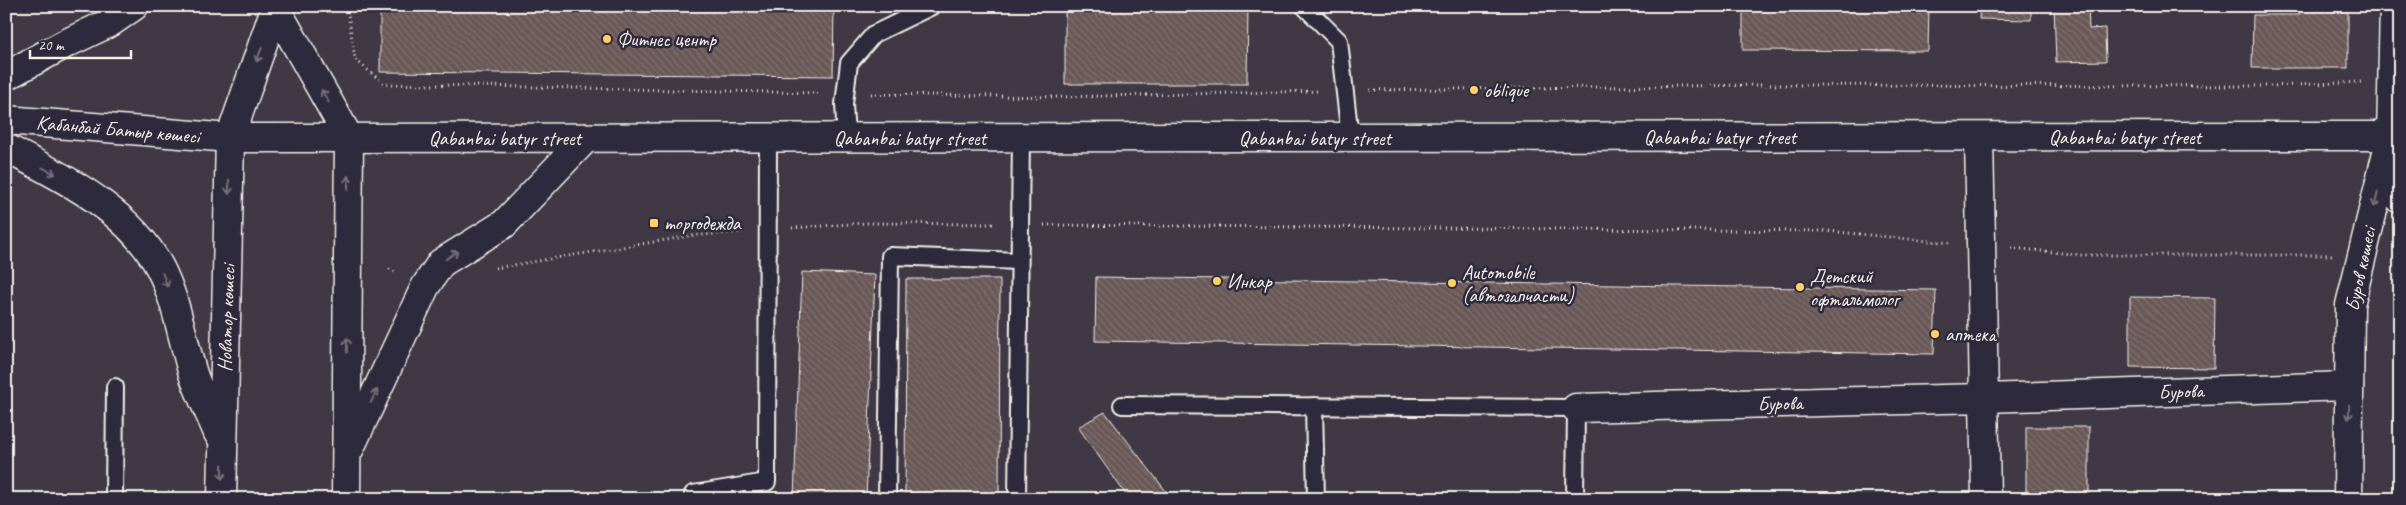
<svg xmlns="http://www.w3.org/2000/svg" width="2406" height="505" font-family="Caveat,sans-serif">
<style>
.building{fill:url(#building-back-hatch);stroke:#f4f1e8}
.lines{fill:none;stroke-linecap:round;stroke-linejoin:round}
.service-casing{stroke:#f4f1e8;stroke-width:20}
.minor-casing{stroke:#f4f1e8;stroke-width:31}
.secondary-casing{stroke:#f4f1e8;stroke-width:31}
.path{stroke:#f4f1e8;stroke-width:3;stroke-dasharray:1 4;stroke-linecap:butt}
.service{stroke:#2f2a3d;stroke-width:16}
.minor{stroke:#2f2a3d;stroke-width:28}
.secondary{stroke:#2f2a3d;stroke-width:28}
.oneway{stroke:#747079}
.poi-dot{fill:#ffd166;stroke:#2f2a3d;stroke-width:2}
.labels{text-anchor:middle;stroke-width:5;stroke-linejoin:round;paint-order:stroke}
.poi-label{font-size:20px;fill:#f4f1e8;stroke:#2f2a3d;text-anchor:start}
.street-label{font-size:20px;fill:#f4f1e8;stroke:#2f2a3d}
</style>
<defs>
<pattern id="building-back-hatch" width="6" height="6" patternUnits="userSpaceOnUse" patternTransform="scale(1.25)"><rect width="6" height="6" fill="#695857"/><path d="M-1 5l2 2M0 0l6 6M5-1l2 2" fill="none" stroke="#7f706f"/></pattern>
</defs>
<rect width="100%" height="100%" fill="#403845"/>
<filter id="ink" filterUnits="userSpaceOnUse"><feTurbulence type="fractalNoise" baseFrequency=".02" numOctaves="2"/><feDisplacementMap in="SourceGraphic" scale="10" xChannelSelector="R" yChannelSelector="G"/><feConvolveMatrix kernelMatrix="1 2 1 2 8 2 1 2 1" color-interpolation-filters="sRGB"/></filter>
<g filter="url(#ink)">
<g class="building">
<path d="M380 6H834L833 76 380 72Z"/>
<path d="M1065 6H1248L1247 84H1065Z"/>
<path d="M1743 6H1929L1928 51 1743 50Z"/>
<path d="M1980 6H2031V20L1979 19Z"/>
<path d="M2054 6H2088L2089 29 2105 28 2106 61 2056 62Z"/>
<path d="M2299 6H2348V68H2252L2253 15H2299Z"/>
<path d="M802 272 875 275 866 499H794Z"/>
<path d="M1096 277 1936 290 1934 354 1095 341Z"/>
<path d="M906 279H1000L999 499H905Z"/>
<path d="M2130 297 2215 298 2214 368 2130 367Z"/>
<path d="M1105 412 1172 499H1129L1078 427Z"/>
<rect x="2026" y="427" width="63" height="72"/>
</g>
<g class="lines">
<g class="service-casing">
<g id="service">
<path d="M1304 6 1339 41 1350 137"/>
<path d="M846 138 844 104 849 63 874 34 932 6"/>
<path d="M1122 405 1576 408 1575 499"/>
<path d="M1314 406 1316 499"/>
<path d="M114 499 115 387"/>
<path d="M693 499V494L767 482 768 139"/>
<path d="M887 499 890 256 1019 261"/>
<path d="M1017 499 1021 138"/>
</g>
</g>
<g class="minor-casing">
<g id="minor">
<path d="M1979 137 1984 398 2349 386"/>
<path d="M1576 408 1984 398 1986 499"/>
</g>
</g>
<g class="secondary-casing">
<g id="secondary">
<path d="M2394 6 2391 136 2400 199"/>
<path d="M276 9 349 138 346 499"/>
<path d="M6 76 67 43 111 22 134 6"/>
<path d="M6 120 230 138 2400 136"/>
<path d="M6 148C63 178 129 209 160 268 177 301 182 339 193 374 200 394 210 414 218 433"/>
<path d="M350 448 425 287 441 263 504 224 586 138"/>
<path d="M222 499 230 138 276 6"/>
<path d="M2348 499 2350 305 2391 136"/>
</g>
</g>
<g class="path">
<path d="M347 6 355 59 384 84 819 93"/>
<path d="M1370 90 1758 85 2270 86 2362 82"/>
<path d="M871 94 1058 97 1319 91"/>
<path d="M1044 225 1828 231 1950 243"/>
<path d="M792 228 865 223 995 224"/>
<path d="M2011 248 2081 255H2332"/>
<path d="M495 268 690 236 743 232"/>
<path d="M389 269 397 273"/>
</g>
<use href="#service" class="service"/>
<use href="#minor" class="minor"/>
<use href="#secondary" class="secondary"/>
</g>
<defs><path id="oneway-shaft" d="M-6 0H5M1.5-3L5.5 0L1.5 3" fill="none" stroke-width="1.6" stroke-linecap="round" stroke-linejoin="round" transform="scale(1.25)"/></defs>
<g class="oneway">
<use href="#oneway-shaft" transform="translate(259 55) rotate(110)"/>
<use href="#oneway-shaft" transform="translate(325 96) rotate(-120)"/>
<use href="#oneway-shaft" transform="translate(49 171) rotate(28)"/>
<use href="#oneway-shaft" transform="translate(348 183) rotate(-90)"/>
<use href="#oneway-shaft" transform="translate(229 187) rotate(91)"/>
<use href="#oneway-shaft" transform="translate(2376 200) rotate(104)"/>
<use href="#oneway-shaft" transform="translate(452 255) rotate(-34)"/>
<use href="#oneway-shaft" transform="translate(165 280) rotate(69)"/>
<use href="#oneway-shaft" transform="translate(347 345) rotate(-89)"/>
<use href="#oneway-shaft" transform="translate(374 396) rotate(-65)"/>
<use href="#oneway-shaft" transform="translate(2349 412) rotate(91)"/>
<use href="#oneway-shaft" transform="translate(222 472) rotate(90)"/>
</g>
</g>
<g class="poi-dot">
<circle cx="607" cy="39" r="5"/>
<circle cx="1474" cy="90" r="5"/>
<rect x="649" y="218" width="10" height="10" rx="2.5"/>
<circle cx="1217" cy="281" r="5"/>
<circle cx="1452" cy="283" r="5"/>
<circle cx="1800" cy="287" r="5"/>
<circle cx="1935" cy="334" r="5"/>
</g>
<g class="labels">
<g class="poi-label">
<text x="617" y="46">Фитнес центр</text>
<text x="1484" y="97">oblique</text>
<text x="664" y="230">торгодежда</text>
<text x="1462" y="279">Automobile<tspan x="1462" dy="23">(автозапчасти)</tspan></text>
<text x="1810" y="283">Детский<tspan x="1810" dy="23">офтальмолог</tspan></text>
<text x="1227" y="288">Инкар</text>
<text x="1945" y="341">аптека</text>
</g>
<g class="street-label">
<text transform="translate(118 129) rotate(5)" y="7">Қабанбай Батыр көшесі</text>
<text x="1720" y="144">Qabanbai batyr street</text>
<text x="2125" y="144">Qabanbai batyr street</text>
<text x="505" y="145">Qabanbai batyr street</text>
<text x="910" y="145">Qabanbai batyr street</text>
<text x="1315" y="145">Qabanbai batyr street</text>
<text transform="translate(2360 269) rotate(-78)" y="7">Буров көшесі</text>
<text transform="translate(226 318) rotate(-88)" y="7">Новатор көшесі</text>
<text transform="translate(2181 391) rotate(-2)" y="7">Бурова</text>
<text transform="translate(1780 403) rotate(-1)" y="7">Бурова</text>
</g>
</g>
<rect width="2406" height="505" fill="none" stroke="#2f2a3d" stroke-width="25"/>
<rect x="12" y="12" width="2381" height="480" fill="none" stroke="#f4f1e8" stroke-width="2" filter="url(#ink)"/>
<path d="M30 50v8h101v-8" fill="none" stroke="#f4f1e8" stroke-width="2.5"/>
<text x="38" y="50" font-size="15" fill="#f4f1e8" stroke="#2f2a3d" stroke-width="4" paint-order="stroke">20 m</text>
</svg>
